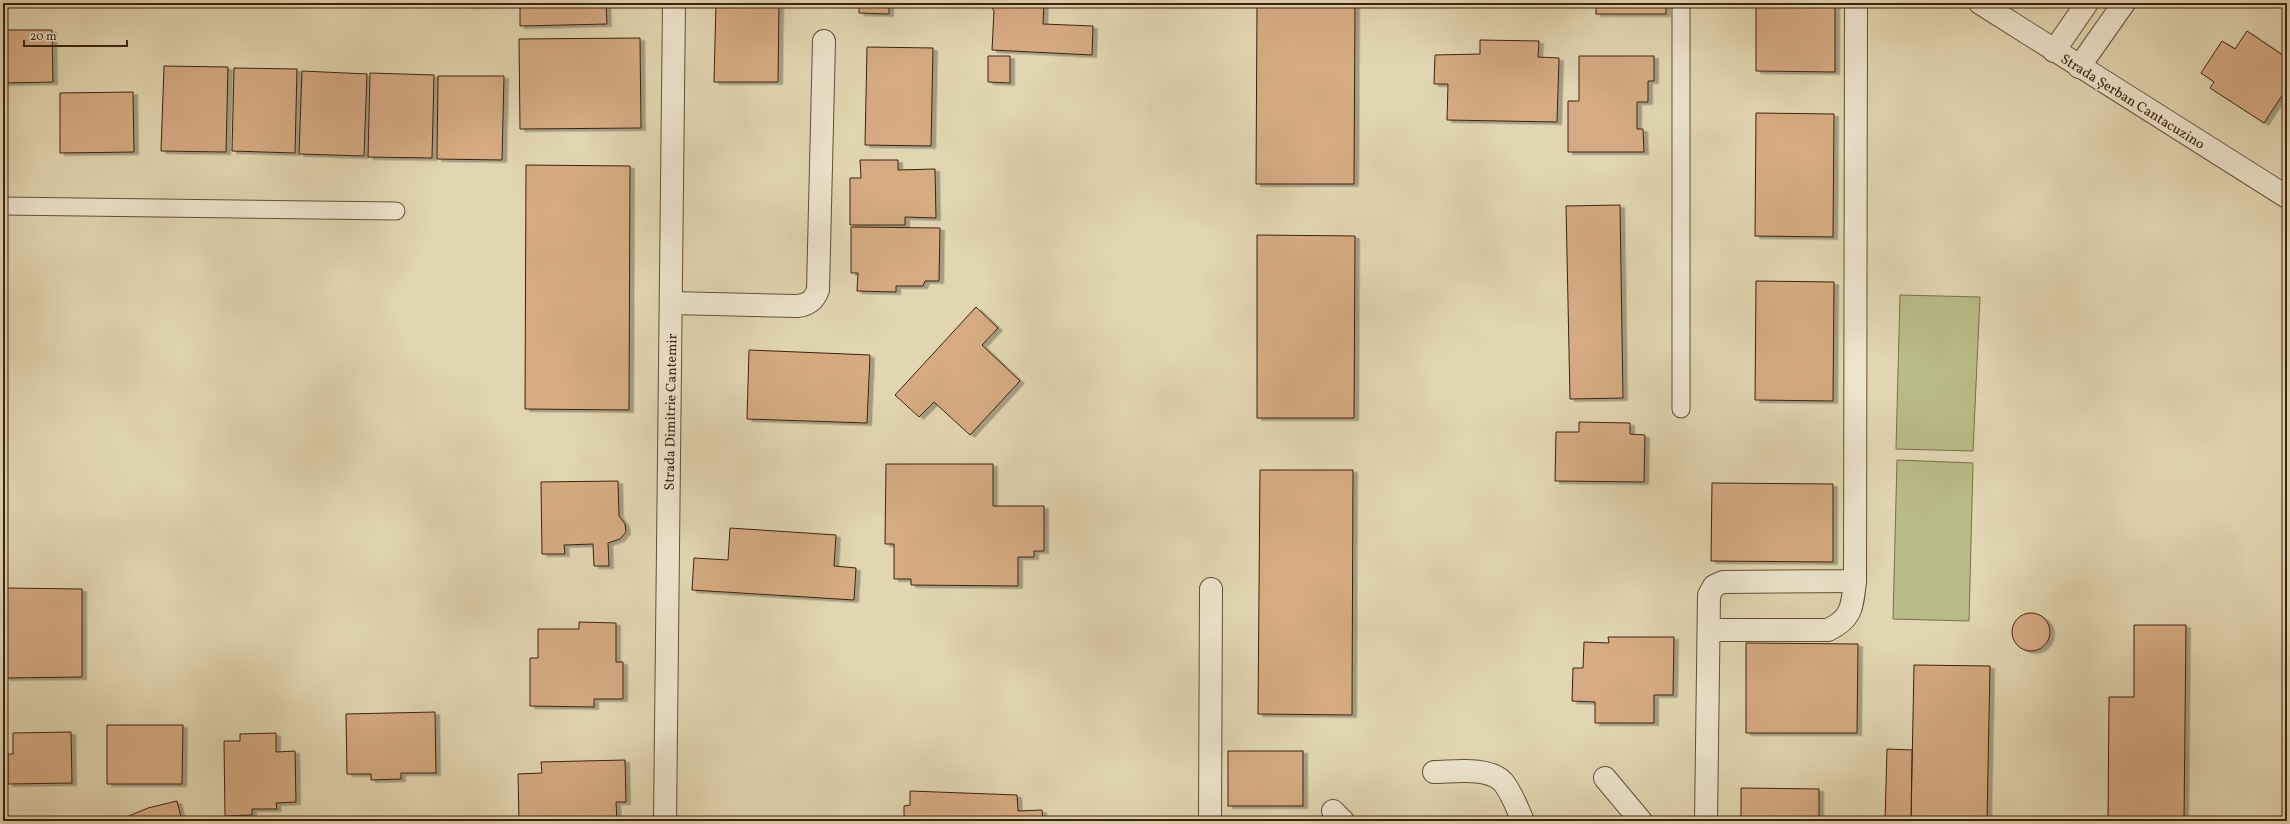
<svg xmlns="http://www.w3.org/2000/svg" width="2290" height="824" font-family="Vollkorn,serif">
<style>
.green{fill:#babc87;stroke:#7b6f4b}
.building{fill:#d6ab82;stroke:#3c220f;filter:url(#shadow)}
.lines{fill:none;stroke-linecap:round;stroke-linejoin:round}
.lane-casing{stroke:#654f38;stroke-width:19}
.street-casing{stroke:#654f38;stroke-width:24}
.lane{stroke:#ece4cc;stroke-width:17}
.street{stroke:#ece4cc;stroke-width:22}
.labels{text-anchor:middle;stroke-width:3;stroke-linejoin:round;paint-order:stroke}
.street-label{font-size:14px;fill:#3c220f;stroke:#ece4cc}
</style>
<defs>
<filter id="shadow"><feDropShadow dx="4.5" dy="2.5" stdDeviation="0" flood-color="#0004"/></filter>
</defs>
<rect width="100%" height="100%" fill="#e1d6b1"/>
<filter id="stains"><feTurbulence type="fractalNoise" baseFrequency=".005" numOctaves="4"/><feColorMatrix values="0 0 0 0 .2 0 0 0 0 .09 0 0 0 0 .02 0 0 0 .5 -.17"/></filter>
<radialGradient id="worn" r=".72"><stop offset=".6" stop-color="#630" stop-opacity="0"/><stop offset="1" stop-color="#630" stop-opacity=".3"/></radialGradient>
<g class="green">
<path d="M1900 295 1980 297 1973 451 1896 449Z"/>
<path d="M1897 460 1973 463 1969 621 1893 619Z"/>
</g>
<g class="building">
<path d="M467 3H515V4L467 6Z"/>
<path d="M520 3H606L607 24 520 26Z"/>
<path d="M716 3H779L778 82H714Z"/>
<path d="M832 3H889V14L859 13V5H832Z"/>
<path d="M989 3H1044L1043 24 1093 26 1092 55 992 50 994 11Z"/>
<path d="M1257 3H1355L1354 184H1256Z"/>
<rect x="1596" y="3" width="70" height="11"/>
<path d="M1756 3H1835V72L1756 71Z"/>
<path d="M3 30H52L53 82 3 83Z"/>
<path d="M2247 31 2287 58V88L2264 123 2210 88 2214 82 2201 73 2222 41 2235 49Z"/>
<path d="M640 38 641 128 520 129 519 39Z"/>
<path d="M1480 40 1539 41 1538 57 1559 58 1557 122 1447 120 1448 84H1434L1435 55 1480 54Z"/>
<path d="M867 47 933 48 931 146 865 145Z"/>
<path d="M988 56H1010V83L988 82Z"/>
<path d="M1579 56H1654V81H1648V102H1637V129H1643L1644 152H1568V101H1579Z"/>
<path d="M164 66 228 67 226 152 161 151Z"/>
<path d="M234 68 297 69 295 153 232 151Z"/>
<path d="M302 71 367 74 364 156 299 154Z"/>
<path d="M370 73 434 75 432 158 368 157Z"/>
<path d="M438 76H504L502 160 437 159Z"/>
<path d="M133 92 134 152 60 153V93Z"/>
<path d="M1756 113 1834 114 1833 237 1755 236Z"/>
<path d="M860 160H898V170L935 169 936 218 905 217V225H850V178H861Z"/>
<path d="M526 165 630 166 629 410 525 409Z"/>
<path d="M1620 205 1623 398 1570 399 1566 206Z"/>
<path d="M851 227 940 228 939 281H925L923 286H896V292L857 291 858 273H851Z"/>
<path d="M1257 235 1355 236 1354 418H1257Z"/>
<path d="M1756 281 1834 282 1833 401 1755 400Z"/>
<path d="M976 307 998 328 982 345 1020 381 970 435 934 402 919 417 895 395Z"/>
<path d="M749 350 870 355 867 423 747 419Z"/>
<path d="M1579 422 1630 423V434L1645 435 1644 482 1555 481 1556 432H1579Z"/>
<path d="M886 464H993V506H1044V551H1034V557H1018V586L911 585V579H894V544H885Z"/>
<path d="M1260 470H1353L1352 715 1258 714Z"/>
<path d="M618 481 619 516 625 524 626 532 620 539 608 543 609 566H594L593 544 564 545 565 554H542L541 482Z"/>
<path d="M1712 483 1833 484V562L1711 561Z"/>
<path d="M730 528 836 535 834 566 856 568 854 600 692 590 694 558 728 560Z"/>
<path d="M5 588 82 589V677L5 678Z"/>
<circle cx="2031" cy="632" r="19"/>
<path d="M579 622 616 623V662H623V699H594V707L530 706V658H538V629H579Z"/>
<path d="M2134 625H2186L2184 821H2108L2109 697H2134Z"/>
<path d="M1608 637H1674L1673 695H1654V723H1595V702L1572 701 1573 668H1583L1584 642 1609 643Z"/>
<path d="M1746 643 1858 644 1857 733H1746Z"/>
<path d="M1914 665 1990 666 1987 821H1911Z"/>
<path d="M435 712 436 773H401V779L371 780V774H347L346 714Z"/>
<path d="M107 725H183L182 784H107Z"/>
<path d="M71 732 72 783 8 784V754H13V733Z"/>
<path d="M276 733V752L295 751 296 802 276 803 277 809H252V815L225 816 224 741H240V734Z"/>
<path d="M1887 749 1912 750 1911 821H1885Z"/>
<rect x="1228" y="751" width="75" height="55"/>
<path d="M625 760 626 802H616L617 821H519L518 774 542 773 541 762Z"/>
<path d="M1741 788 1819 789V821H1741Z"/>
<path d="M910 791 1017 795 1018 811 1042 810 1043 821H904V806L910 805Z"/>
<path d="M177 801 182 821H117L148 808Z"/>
</g>
<g class="lines">
<g class="lane-casing">
<g id="lane">
<path d="M1681 3V409"/>
<path d="M3 206 396 211"/>
</g>
</g>
<g class="street-casing">
<g id="street">
<path d="M1980 3 2287 197"/>
<path d="M2054 51 2087 3"/>
<path d="M2079 67 2124 3"/>
<path d="M671 303 797 306C808 305 814 301 818 290L824 41"/>
<path d="M1709 630H1828C1853 618 1852 606 1855 581"/>
<path d="M1434 772C1453 772 1488 766 1503 782 1512 793 1517 808 1523 821"/>
<path d="M1605 778 1641 821"/>
<path d="M1333 811 1343 821"/>
<path d="M665 821 674 3"/>
<path d="M1210 821 1211 589"/>
<path d="M1706 821 1709 595 1714 586 1723 582 1855 581 1856 3"/>
</g>
</g>
<use href="#lane" class="lane"/>
<use href="#street" class="street"/>
</g>
<g class="labels">
<g class="street-label">
<text transform="translate(2133 101) rotate(32)" y="5">Strada Șerban Cantacuzino</text>
<text transform="translate(670 412) rotate(-89)" y="5">Strada Dimitrie Cantemir</text>
</g>
</g>
<rect width="2290" height="824" fill="none" stroke="#e1d6b1" stroke-width="16"/>
<rect x="4" y="4" width="2282" height="816" fill="none" stroke="#3c220f" stroke-width="2"/>
<rect x="8" y="8" width="2274" height="808" fill="none" stroke="#3c220f"/>
<path d="M24 40v6h103v-6" fill="none" stroke="#3c220f" stroke-width="2"/>
<text x="30" y="40" font-size="12" fill="#3c220f" stroke="#ece4cc" stroke-width="3" paint-order="stroke">20 m</text>
<rect width="100%" height="100%" filter="url(#stains)"/>
<rect width="100%" height="100%" fill="url(#worn)"/>
</svg>
